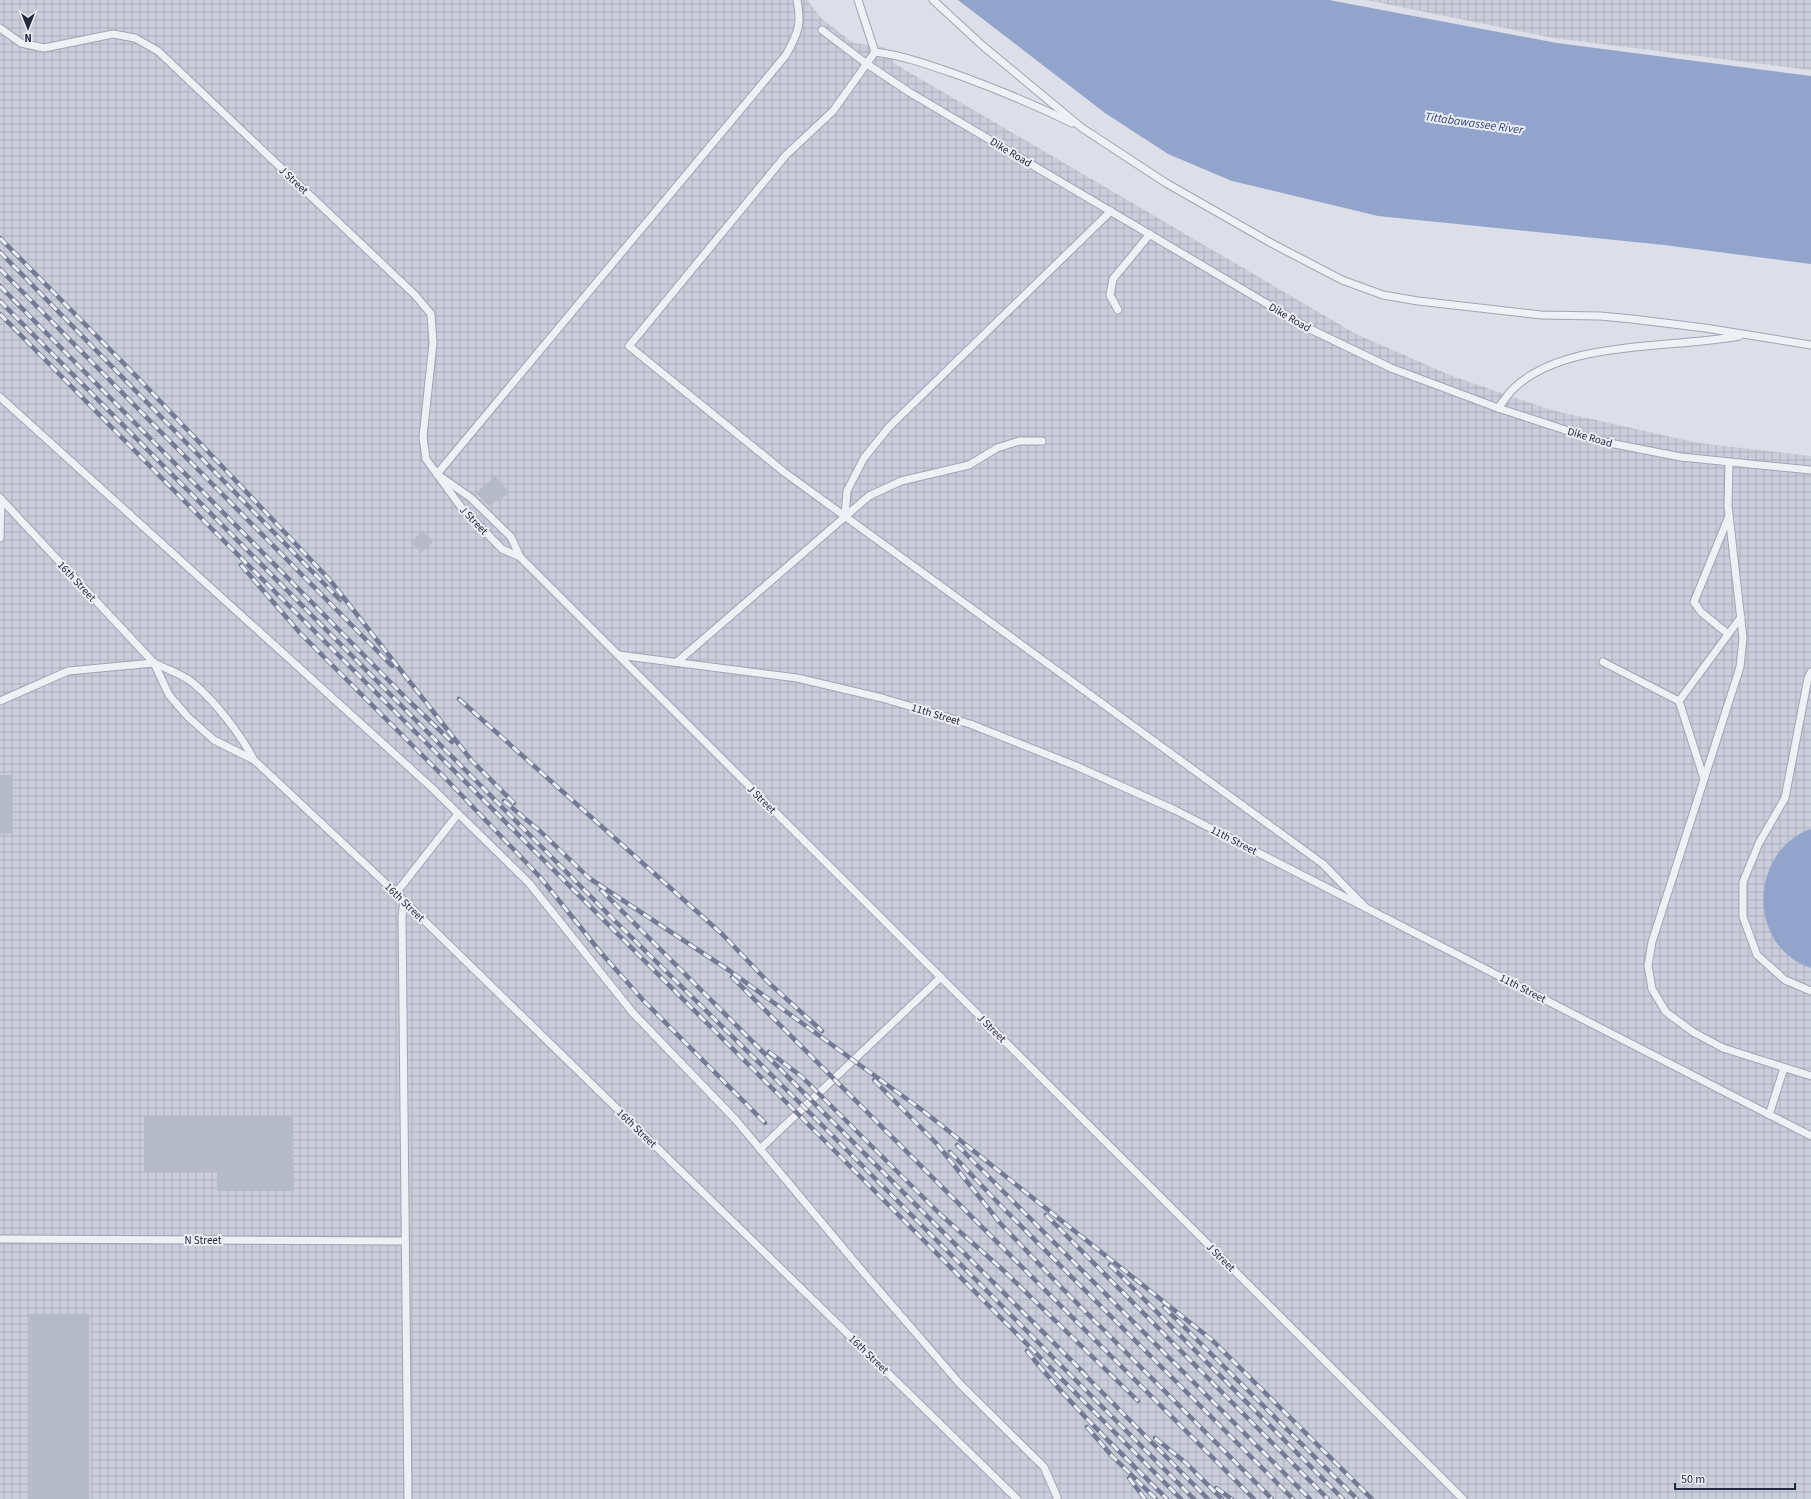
<svg xmlns="http://www.w3.org/2000/svg" width="1811" height="1499" font-family="'Source Sans 3',sans-serif">
<style>
.industrial{fill:url(#industrial-grid)}
.water{fill:#93a4cc}
.building{fill:#b6b9c8}
.lines{fill:none;stroke-linecap:round;stroke-linejoin:round}
.service-casing{stroke:#a1a4b2;stroke-width:9}
.service{stroke:#eff0f6;stroke-width:7}
.rail-casing{stroke:#747a93;stroke-width:4.5}
.rail{stroke:#ebeef5;stroke-width:3;stroke-dasharray:9;stroke-linecap:butt}
.labels{text-anchor:middle;stroke-width:4;stroke-linejoin:round;paint-order:stroke}
.street-label{font-size:11px;fill:#24293f;stroke:#ebeef5}
.water-label{font-size:12px;font-style:italic;fill:#2b3f77;stroke:#ebeef5}
</style>
<defs>
<pattern id="industrial-grid" width="8" height="8" patternUnits="userSpaceOnUse"><rect width="8" height="8" fill="#cacdda"/><path d="M0 4h8M4 0v8" fill="none" stroke="#adb0bc"/></pattern>
</defs>
<rect width="100%" height="100%" fill="#dcdee8"/>
<g class="industrial">
<path d="M0 0H807L821 18 853 43 884 47 895 64 1356 334 1452 376 1551 410 1698 443 1811 456V1499H0Z"/>
<path d="M1366 0H1811V70L1554 38Z"/>
</g>
<g class="water">
<path d="M958 0H1329L1557 43 1811 76V264L1664 245 1378 216 1232 181 1168 154 1105 113Z"/>
<path d="M1811 829V968C1762 952 1750 891 1779 852 1787 842 1799 832 1811 829Z"/>
</g>
<g class="building">
<path d="M495 476 509 492 498 502 496 500 489 506 476 493Z"/>
<path d="M423 531 433 542 421 553 411 542Z"/>
<path d="M0 775H13V834L0 833Z"/>
<path d="M144 1116H293L294 1191H217V1171L144 1172Z"/>
<rect x="29" y="1314" width="60" height="185"/>
</g>
<g class="lines">
<g class="service-casing">
<g id="service">
<path d="M858 0 875 52C906 56 932 66 961 76 999 90 1035 105 1072 123"/>
<path d="M933 0 983 46 1082 128 1166 183 1273 244 1342 280 1383 295 1418 301 1541 315 1600 316 1632 319 1705 328 1811 345"/>
<path d="M0 28 21 43 44 48 113 34 135 38 158 51 415 295 431 314 433 343 423 437 426 459 461 507 502 549 520 557"/>
<path d="M822 30 867 64 909 92 1007 150 1308 328 1391 368 1498 408 1599 441 1681 457 1811 470"/>
<path d="M875 52 833 111 786 155 629 346 784 472 1323 864 1365 907"/>
<path d="M1118 310 1110 295 1113 279 1150 234"/>
<path d="M0 397 431 787 529 883 633 1013 735 1119 864 1273 960 1384 1044 1467 1057 1497V1499"/>
<path d="M1498 408C1503 402 1508 394 1513 389 1565 339 1672 349 1739 336"/>
<path d="M1729 463 1728 506 1743 638 1740 667 1652 942 1648 965 1652 989 1666 1012 1693 1032 1723 1048 1811 1076"/>
<path d="M437 474 471 498 511 537 520 557 1463 1499"/>
<path d="M437 474 786 55C798 33 802 25 797 0"/>
<path d="M0 498 154 663 169 695 188 717 214 740 254 760 396 893 1017 1499"/>
<path d="M845 517 847 491 864 458 889 427 1111 211"/>
<path d="M0 538 1 499"/>
<path d="M1728 634 1701 612 1694 602 1729 516"/>
<path d="M618 655 797 678 882 698 970 724 1076 766 1175 810 1811 1136"/>
<path d="M677 662 869 496 901 481 969 465 997 448 1019 441H1042"/>
<path d="M1603 662 1679 701 1704 779"/>
<path d="M154 663C166 669 183 674 193 683 215 701 241 735 254 760"/>
<path d="M1811 672 1808 678 1785 798 1759 843 1743 882V917L1757 955 1785 980 1811 991"/>
<path d="M0 701 68 671 154 663"/>
<path d="M1679 701 1741 617"/>
<path d="M396 893 458 814"/>
<path d="M404 901 402 916 408 1499"/>
<path d="M1769 1115 1784 1068"/>
<path d="M760 1149 941 977"/>
<path d="M0 1239 405 1241"/>
</g>
</g>
<use href="#service" class="service"/>
<g class="rail-casing">
<g id="rail">
<path d="M0 238 140 380 329 579 472 761 514 803"/>
<path d="M0 252 340 600"/>
<path d="M0 269 392 666"/>
<path d="M0 286 409 701 452 742"/>
<path d="M0 301 617 923 806 1109 1194 1499"/>
<path d="M0 314 208 525 797 1113 1181 1499"/>
<path d="M241 565 300 633 448 781 540 877 602 954 643 1000 765 1123"/>
<path d="M459 699 722 934 770 984 822 1031"/>
<path d="M504 801 540 831 589 878 730 971 922 1110 1212 1340 1372 1499"/>
<path d="M601 890 1085 1374"/>
<path d="M732 977 1254 1499"/>
<path d="M769 1052 801 1076 941 1215 1003 1270 1138 1401"/>
<path d="M874 1080 937 1144 1000 1223 1060 1286 1272 1499"/>
<path d="M957 1145 1310 1499"/>
<path d="M950 1152 1002 1207 1293 1499"/>
<path d="M1046 1215 1328 1499"/>
<path d="M1110 1265 1343 1499"/>
<path d="M1164 1307 1357 1499"/>
<path d="M1027 1351C1069 1404 1119 1451 1167 1499"/>
<path d="M1081 1371 1208 1499"/>
<path d="M1087 1427 1112 1456 1156 1499"/>
<path d="M1155 1438 1186 1463 1222 1499"/>
<path d="M1129 1478 1145 1499"/>
<path d="M1216 1488 1232 1499"/>
</g>
</g>
<use href="#rail" class="rail"/>
</g>
<g class="labels">
<g class="street-label">
<text transform="translate(1011 152) rotate(31)" y="4">Dike Road</text>
<text transform="translate(294 180) rotate(43)" y="4">J Street</text>
<text transform="translate(1290 317) rotate(30)" y="4">Dike Road</text>
<text transform="translate(1590 437) rotate(16)" y="4">Dike Road</text>
<text transform="translate(474 520) rotate(46)" y="4">J Street</text>
<text transform="translate(77 581) rotate(47)" y="4">16th Street</text>
<text transform="translate(936 714) rotate(17)" y="4">11th Street</text>
<text transform="translate(762 799) rotate(45)" y="4">J Street</text>
<text transform="translate(1234 840) rotate(27)" y="4">11th Street</text>
<text transform="translate(405 902) rotate(44)" y="4">16th Street</text>
<text transform="translate(1523 988) rotate(27)" y="4">11th Street</text>
<text transform="translate(992 1028) rotate(45)" y="4">J Street</text>
<text transform="translate(637 1128) rotate(44)" y="4">16th Street</text>
<text x="203" y="1244">N Street</text>
<text transform="translate(1221 1257) rotate(45)" y="4">J Street</text>
<text transform="translate(869 1354) rotate(44)" y="4">16th Street</text>
</g>
<g class="water-label">
<text transform="translate(1474 123) rotate(8)" y="4">Tittabawassee River</text>
</g>
</g>
<g transform="translate(28 28) rotate(180)" stroke="#ebeef5" stroke-width="3" paint-order="stroke">
<path d="M0-3L7 15L0 10L-7 15Z" fill="#24293f"/>
<text y="-6" font-size="11" font-weight="bold" text-anchor="middle" fill="#24293f">N</text>
</g>
<path d="M1675 1483v6h120v-6" fill="none" stroke="#24293f" stroke-width="2"/>
<text x="1681" y="1483" font-size="12" fill="#24293f" stroke="#ebeef5" stroke-width="3" paint-order="stroke">50 m</text>
</svg>
